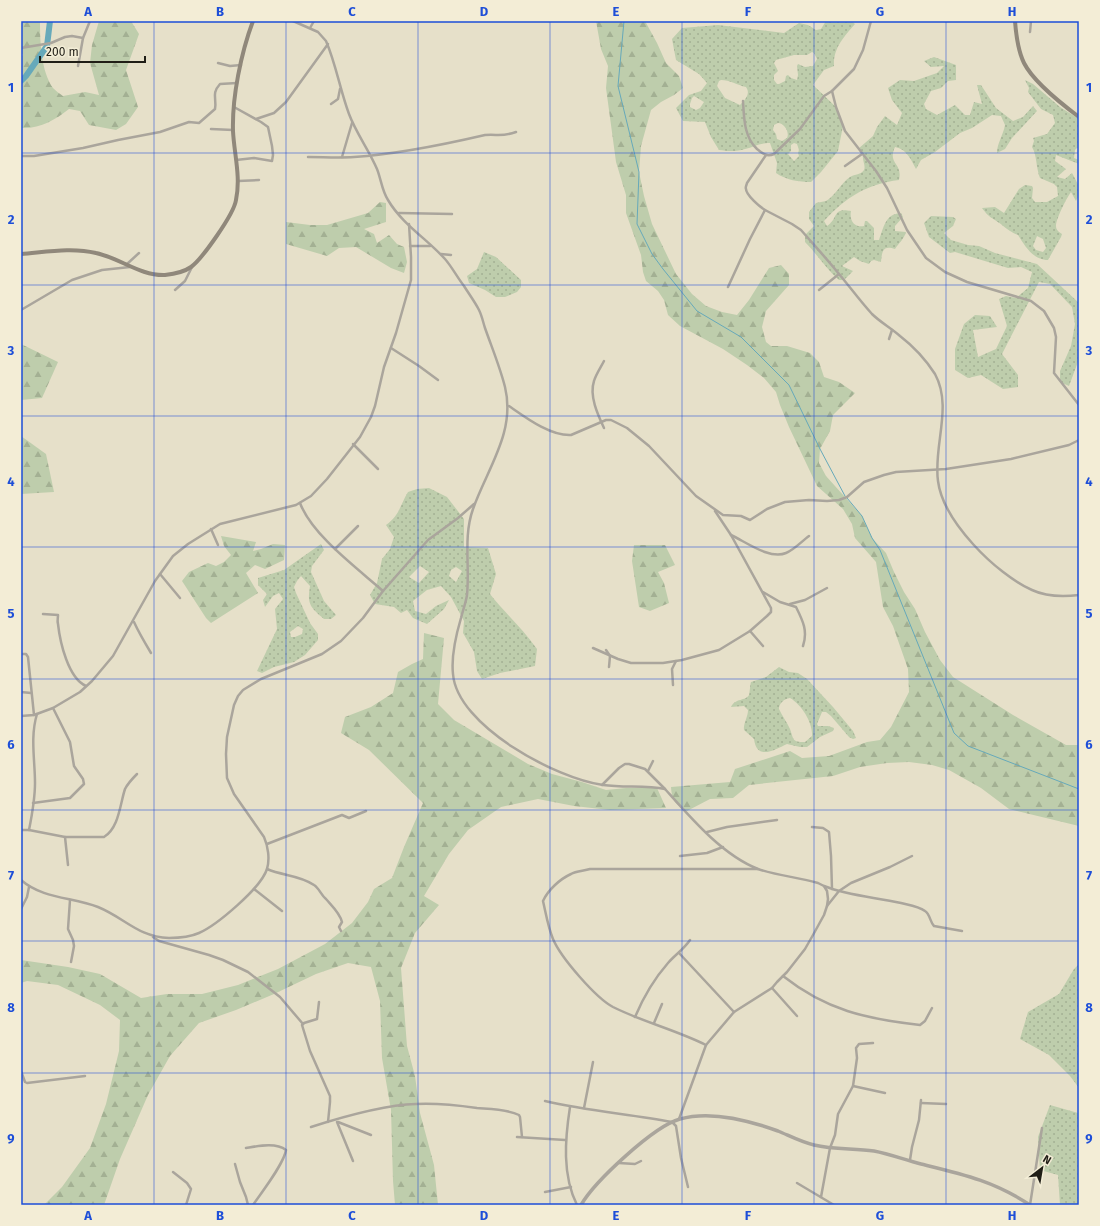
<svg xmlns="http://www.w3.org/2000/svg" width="1100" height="1226" font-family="'Fira Sans',sans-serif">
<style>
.grass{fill:url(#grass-dots);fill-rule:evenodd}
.forest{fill:url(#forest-firs)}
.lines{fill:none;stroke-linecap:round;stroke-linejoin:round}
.stream{stroke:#66a9ba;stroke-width:1}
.river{stroke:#66a9ba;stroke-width:6}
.minor{stroke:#aaa59c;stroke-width:2.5}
.tertiary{stroke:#aaa59c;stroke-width:3.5}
.secondary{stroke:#90887b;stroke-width:4}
.grid{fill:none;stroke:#1d4ed8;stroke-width:1;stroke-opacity:0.55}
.neatline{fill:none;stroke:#1d4ed8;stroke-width:1.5}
.grid-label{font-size:13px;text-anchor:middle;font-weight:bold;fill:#1d4ed8}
</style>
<defs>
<pattern id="grass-dots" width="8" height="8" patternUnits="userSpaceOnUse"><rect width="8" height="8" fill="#becdac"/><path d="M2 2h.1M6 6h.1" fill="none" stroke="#a3b093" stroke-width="1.8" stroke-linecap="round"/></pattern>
<pattern id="forest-firs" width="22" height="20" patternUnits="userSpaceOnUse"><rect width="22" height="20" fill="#becdac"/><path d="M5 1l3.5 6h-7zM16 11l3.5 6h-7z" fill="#a3b093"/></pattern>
</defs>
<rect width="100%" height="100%" fill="#e6e0c9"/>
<g class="grass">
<path d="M826 21H851L855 24C844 37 833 48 834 66L824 70 813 85 836 107 843 126 838 151 821 172 811 182C799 182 786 180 776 173L777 163 770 143C759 143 754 147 745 149 736 152 727 151 719 150L711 137 705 122 683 121 676 108 689 95 701 91 707 83 699 74 676 60 672 39 682 28 718 25 784 33 799 23 808 25 816 30 821 29ZM812 52 814 53 817 59 813 66 805 67 798 64 797 66 798 75 797 80 791 78 788 75 786 76 785 81 779 84H777L774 80V75L778 71 774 63 776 60 794 55H807ZM721 80C730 80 737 85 746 87 751 94 745 100 740 105L725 98 717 86 719 81ZM694 96 704 102 700 108 696 110 690 107V104L692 98ZM778 123C784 123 790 132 787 138L782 141 777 139 776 134 773 130 774 125ZM794 143 797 144 799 150 798 153 799 156 794 161 788 154 791 151V145Z"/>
<path d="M934 57 956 65V80L948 81 941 88 931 91 924 104 926 109 937 115 955 105 965 115H970L974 102 982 104 977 85H981L996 108 1013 121 1023 117 1033 106 1037 111 1012 138 1005 149 997 153C997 143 1003 136 1005 125L1001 116 992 115 972 128 960 133 935 152 921 160 916 169C911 160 907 149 895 147 887 165 903 162 899 180 867 184 846 197 824 221L827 226C839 218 832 207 851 211 849 221 855 228 864 226L865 221H867L874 228V240H879C884 227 885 214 901 213L903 217 895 226V231L906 232C904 239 899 243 895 249 883 245 882 251 881 262L874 260 871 261 869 264 860 261 854 257 842 266 853 271 844 280H839C826 269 817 254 805 242V235L814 226 809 219V212L816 203C819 202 823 202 826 201 834 197 842 182 850 177 855 174 861 175 864 170 866 166 862 160 863 155L858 149 873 136 877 127 885 116 897 125 902 113 892 100 888 88 900 80 914 81 937 73 944 66 931 67 924 61Z"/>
<path d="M1025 80 1033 84 1060 107 1079 119V148H1077L1075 150 1074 158 1079 160V164L1056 155 1055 161 1066 169 1057 177 1065 179 1072 173C1078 184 1082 189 1076 201L1071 192C1066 199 1056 219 1056 226 1056 230 1059 232 1062 234L1061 237 1048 260C1033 260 1025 246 1018 235 1011 232 1008 230 1002 225 992 217 990 219 982 208L995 207 1004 213 1019 189 1025 185 1032 186 1033 188 1032 198 1035 202H1047L1058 196 1057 187 1054 184 1040 178C1036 168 1037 155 1032 147L1034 141 1033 138 1047 134 1055 123 1053 115 1041 109 1028 92 1029 88ZM1037 236 1043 239 1046 248 1043 252 1036 250 1033 246Z"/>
<path d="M931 216 953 217 956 219 953 226 944 233 951 240 968 245 979 246 995 253 1037 264 1079 303V359L1069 386 1060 382V371L1071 346 1075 324 1072 307 1050 284 1039 282 1002 354 1018 375V387L1003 389 981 375 968 378 955 370V349L964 324 975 315 990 316 997 327 973 330 978 357 996 349 1007 326 999 299 1006 296 1016 298 1028 288 1032 272 1021 267 1008 268 955 252 950 253 929 237 924 223Z"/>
<path d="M484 252 496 257 521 280V287L517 292 505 297H496L485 290 469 283 467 276 477 269Z"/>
<path d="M429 488 447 497 464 519V547L488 548 496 574 490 594C505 613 523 629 537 649L535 666 500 673 482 679 477 671 474 652 463 633 464 621 451 597 441 586 427 590 413 601 415 611 426 614 436 606 449 600 444 609 427 624 413 618 407 610 401 613 394 607 375 604 370 595 377 583 382 559 390 549 394 537 386 525C400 515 400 505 408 492L417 489ZM420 566 429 572 419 583 409 577ZM456 567 462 571 456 582 449 576 451 570Z"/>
<path d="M321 544 324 550 312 566 311 572 324 601 336 615 331 619H324C310 607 307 604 310 586L301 576 297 581 294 587 296 593 310 623 318 634V640L305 655 294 662 274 667 262 673 257 671 277 629 275 609 283 599 279 593 273 596 265 607 263 600 267 594 258 585V578L284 570ZM298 626 303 629 302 634 295 637H291L290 632Z"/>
<path d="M779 667 789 672 798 673 807 679 833 707 853 731 856 738 853 739 849 737 831 716 826 712H822L817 724 818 726H828L834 728 833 731 820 737 807 747H800L787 744C774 750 757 761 754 739L744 730C743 724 748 717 748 710L744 706 731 707C735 698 746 701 749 695 750 691 750 685 751 682L766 677ZM790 698C802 705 813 723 812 736L805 742C792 742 794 740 790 729 787 722 782 716 779 709 779 703 784 699 790 698Z"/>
<path d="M1079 964V1088L1070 1076 1049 1055 1020 1039 1028 1012 1059 994 1074 969Z"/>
<path d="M1050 1105 1078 1113 1079 1111V1205H1060L1058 1175 1040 1170 1038 1137Z"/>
</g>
<g class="forest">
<path d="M21 21H40C40 42 41 71 53 88 56 91 60 94 63 96L85 92 99 95 90 63 92 45 99 21H131L139 34 126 70 138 107 126 124 116 130 89 125 80 111 69 109C55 120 40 129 21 128V57L23 55 21 52Z"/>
<path d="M596 21H645L657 43 666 63 679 76 683 88 674 95 661 102 651 110 641 146 639 172 644 196 652 224 676 274 692 294 706 306 722 312 737 315 749 300 769 268 781 265 789 274V285L766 311 762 327 766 342 771 346H787L810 353 819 362 824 377 839 382 855 393 833 415 830 431 820 449 819 463 826 476 862 516 872 538 886 553 894 572 904 592 915 609 925 632 940 660 953 677 1013 715 1066 745H1079V826L1009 809 981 788 949 770 932 765 909 762 887 763 860 767 833 776 749 785 733 798 710 799 687 811C675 804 672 801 671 787L730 782 735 769 790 751 802 758 829 756 867 742 880 740 891 727 909 692 908 669 893 626 883 607 876 562 855 538 852 524 843 509 817 486 789 427 780 405 776 392 764 378 747 365 723 349 680 326 668 315 664 300 658 291 646 281 643 272 641 255 626 213V195L616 162 606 88 608 66 601 49Z"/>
<path d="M380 202 386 203V222L364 229 374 234 377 243 389 235 397 244 404 247 407 262 404 273 391 268 356 247 339 248 327 256 286 244V222L310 225H327L368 213Z"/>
<path d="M21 344 58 362 42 398 21 400Z"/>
<path d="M21 436 46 454 54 492 21 494Z"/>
<path d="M221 536 256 542 253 551 261 549 273 544 285 545 284 560 265 569 255 565 246 573 258 593 211 623 206 618 182 581 189 572 208 563 216 566 224 562 231 555 224 546Z"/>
<path d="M634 545H665L675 565 658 572 664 583 669 603 650 611 639 607 632 561Z"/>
<path d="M424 633 444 638 438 704 454 720 528 764 552 774 582 782 606 790 626 788H657L666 808 610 810 574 806 538 799 501 807 468 830 449 854 424 896 439 905 415 933 401 968 407 1046 415 1076 420 1113 434 1165 438 1205H395L393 1181 391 1110 382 1058 380 1001 371 967 348 963 316 974 274 994 236 1010 199 1023 170 1056 148 1095 120 1159 104 1205H44L62 1187 90 1148 106 1104 119 1051 120 1020 100 1005 58 985 27 981 21 983V960L68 967 100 974 141 998 167 994H202L238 985 278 969 325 944 352 923 368 902 374 889 392 878 404 847 423 803 369 750 341 733 345 717 371 707 393 693 398 672 412 664 423 659Z"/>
</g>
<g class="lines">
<g class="stream">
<path d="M624 21 618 86 639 172 637 224 652 254 663 269 697 311 741 337 789 385 820 449 845 496"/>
<path d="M847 498 862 516 872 538 880 550 954 733 968 746 1079 789"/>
</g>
<path class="river" d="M21 81 26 76 47 46 50 21"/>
<g class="minor">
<path d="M293 21 318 32 326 41C336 64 340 90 349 114 356 133 369 150 377 169 381 179 382 191 388 200 402 224 427 239 445 259 452 267 457 277 464 286 469 294 475 302 479 310 482 316 483 322 485 328 492 348 500 367 505 387 516 432 487 469 473 509 463 537 470 566 467 595 466 602 463 610 461 618 456 635 451 656 453 674 457 726 557 779 603 785 624 788 645 785 665 789 690 817 722 855 758 869 778 876 798 877 818 883L824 886 827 891 828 899 827 906 824 915 813 935 805 949 787 972 777 982 772 988 734 1012 706 1045 679 1119"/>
<path d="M310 28 314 21"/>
<path d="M1030 32 1031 21"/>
<path d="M21 48 51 43 65 37 72 36 83 38"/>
<path d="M218 63 230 66 241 65"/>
<path d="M78 66 83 38 90 21"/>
<path d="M832 91 836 107 845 131 876 171 887 188 907 230 926 258 945 272 967 282 1031 301 1044 311 1054 328 1056 337 1054 373 1079 405"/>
<path d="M743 101C744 118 744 137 757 149 763 154 767 157 774 154L800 129 824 96 832 91 854 69 863 50 871 21"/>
<path d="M331 104 338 99 340 89"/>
<path d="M234 107 261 122 268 127 272 146 273 155 272 161 254 158 236 160"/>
<path d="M256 119 274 113 286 102 328 44"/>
<path d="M211 129 233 130"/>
<path d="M21 156H34L83 148 118 140 160 132 189 122 199 123 215 109C217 98 211 94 220 84L237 83"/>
<path d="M308 157C323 157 339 158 354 157 399 154 442 145 485 135 498 134 502 137 516 132"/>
<path d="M342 157 352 123"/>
<path d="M845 166 862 154"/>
<path d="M238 181 259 180"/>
<path d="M765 210 792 224 801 230C814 245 827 259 839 274 850 287 860 301 872 314 880 322 891 328 900 336 913 346 926 360 935 374 953 407 933 446 938 481 943 521 996 574 1032 590 1047 597 1063 597 1079 595"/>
<path d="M399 213 452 214"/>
<path d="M410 246H430"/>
<path d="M441 254 451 255"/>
<path d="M127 264 139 253"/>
<path d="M728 287 750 239 765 210C760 207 746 195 746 189 745 187 747 184 747 183L766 155"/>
<path d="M175 290 185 281 192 267"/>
<path d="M819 290 839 274"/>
<path d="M21 310 72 280 102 270 130 267"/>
<path d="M889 339 892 330"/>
<path d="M391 348 419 366 438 380"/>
<path d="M509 406C525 417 550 436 571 435L606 420H611L627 428 649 446 696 496 723 515 741 516 750 520 767 509 785 502 809 500 827 501 839 500 847 497 864 482 884 475 896 472 946 469 1011 459 1069 445 1079 440"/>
<path d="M604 428C598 415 589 396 594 381 596 374 601 367 604 361"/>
<path d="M353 444 378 469"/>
<path d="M300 503C312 535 357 568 383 591"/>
<path d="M211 529 218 545"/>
<path d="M731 535C746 542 770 560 786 553 794 550 802 541 809 536"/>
<path d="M335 549 358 526"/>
<path d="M160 574 180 598"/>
<path d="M763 592 780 602 796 607C803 621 808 631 803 646"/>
<path d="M790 604 805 600 827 588"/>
<path d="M43 614 58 615C58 618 57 621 58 624 60 642 68 678 86 686"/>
<path d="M134 622C139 633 145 643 151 653"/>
<path d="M750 631 763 646"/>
<path d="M593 648 618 659 631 663H663L682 660 719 650 750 631 767 616 771 612V608L731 535 715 511"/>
<path d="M606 650 610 656 609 667"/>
<path d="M21 654H26L28 657 34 715"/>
<path d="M673 685 672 669 676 661"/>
<path d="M21 692 31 693"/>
<path d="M21 716 34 715 53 708 80 692 92 681 113 656 155 581 173 556 188 544 220 524 296 505 311 496 327 479 360 437 371 417 375 406 384 367 396 333 411 280V257L409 224"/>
<path d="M648 771 653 761"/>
<path d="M602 785 619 768 625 764H629L645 769 665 789"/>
<path d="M33 803 70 798 84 784 83 779 74 766 70 742 53 708"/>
<path d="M812 827 823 828 829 832 831 856 832 889"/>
<path d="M21 830H29L65 837H104C119 828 120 804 125 789 128 783 132 779 137 774"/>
<path d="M29 830C32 815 35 799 35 783 35 760 30 737 37 714"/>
<path d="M707 832 727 827 777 820"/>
<path d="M65 837 68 865"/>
<path d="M267 844 342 815 349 818 366 811"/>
<path d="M680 856 707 853 723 847"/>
<path d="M267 869C283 876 300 875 314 885 319 888 321 895 326 899 332 906 340 913 342 922L339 927 341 931"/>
<path d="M21 880C43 899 72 897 98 907 125 918 138 937 169 938 179 938 190 937 199 933 217 925 261 888 267 869 270 859 268 846 264 837L234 794 227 778 226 754 227 737 234 705 238 696 243 690 261 679 322 654 341 641 363 618 383 591 428 540 458 518 474 504"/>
<path d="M824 886C849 896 875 897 901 903 909 905 918 906 925 911 930 914 930 922 934 926L962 931"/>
<path d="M254 889 282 911"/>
<path d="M70 900 68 929 73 940 74 946 71 962"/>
<path d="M827 906 839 891 851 883 890 867 912 856"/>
<path d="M21 909 27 897 29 887"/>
<path d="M153 937 159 941 209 955 223 960 248 972 280 997 303 1024"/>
<path d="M679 953 734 1012"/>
<path d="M783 976C826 1010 866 1019 920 1025L925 1021 932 1008"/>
<path d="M772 988 797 1016"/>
<path d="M319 1002 317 1019 304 1023 302 1025 310 1051 330 1096V1102L328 1122"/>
<path d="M635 1017C643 998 654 979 668 963 675 955 684 949 690 940"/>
<path d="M654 1023 662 1004"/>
<path d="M706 1045C676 1030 643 1022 613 1007 596 998 561 958 553 939 548 927 546 914 543 901 548 890 560 879 571 874 576 871 584 871 590 869H758"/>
<path d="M21 1071 25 1082 27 1083 85 1076"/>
<path d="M853 1086 885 1093"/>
<path d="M545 1101C587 1111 630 1114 672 1122L676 1126 681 1158 688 1187"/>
<path d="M921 1103 946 1104"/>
<path d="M570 1107C565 1139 562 1175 577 1205"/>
<path d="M584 1108 593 1062"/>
<path d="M337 1122 353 1161"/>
<path d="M338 1122 371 1135"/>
<path d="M311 1127C342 1117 383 1105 416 1104 436 1103 456 1105 477 1108 490 1109 507 1109 519 1115L520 1117 522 1137"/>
<path d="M517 1137 565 1140"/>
<path d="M246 1148C258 1146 276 1142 286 1150 284 1164 261 1193 253 1205"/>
<path d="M910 1160 912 1147 919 1120 921 1100"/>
<path d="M619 1163 635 1164 641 1161"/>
<path d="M235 1164 240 1182 246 1197 248 1205"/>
<path d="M173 1172 187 1183 191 1189 186 1205"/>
<path d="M797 1183 834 1205"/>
<path d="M545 1192 571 1187"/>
<path d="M821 1197 830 1148 835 1135 838 1114 853 1086 857 1058 856 1048 859 1044 873 1043"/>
<path d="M1030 1205 1042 1128"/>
</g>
<path class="tertiary" d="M581 1205C595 1181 654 1126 680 1119 711 1110 748 1120 778 1131 790 1136 801 1142 814 1145 834 1150 854 1148 874 1151 890 1154 905 1160 921 1164 962 1174 994 1181 1030 1205"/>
<g class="secondary">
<path d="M1015 21C1016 34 1018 51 1024 63 1033 81 1063 105 1079 117"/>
<path d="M21 254C46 252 72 247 96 253 120 258 140 276 165 275 174 274 184 272 191 267 202 259 234 214 236 200 241 177 234 153 233 131 232 97 241 53 253 21"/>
</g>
</g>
<path class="grid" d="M154 21V1205M286 21V1205M418 21V1205M550 21V1205M682 21V1205M814 21V1205M946 21V1205M21 153H1079M21 285H1079M21 416H1079M21 547H1079M21 679H1079M21 810H1079M21 941H1079M21 1073H1079"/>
<rect width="1100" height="1226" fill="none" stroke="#f3edd6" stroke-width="44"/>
<g transform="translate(1042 1168) rotate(31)" stroke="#f3edd6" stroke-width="3" paint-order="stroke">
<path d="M0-3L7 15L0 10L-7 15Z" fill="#201e16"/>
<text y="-6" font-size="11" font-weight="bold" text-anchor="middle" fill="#201e16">N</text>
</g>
<path d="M40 56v6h105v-6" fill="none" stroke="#201e16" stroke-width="2"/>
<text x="46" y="56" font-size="12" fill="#201e16" stroke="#f3edd6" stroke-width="3" paint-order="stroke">200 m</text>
<rect x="22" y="22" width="1056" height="1182" class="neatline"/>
<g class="grid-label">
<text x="88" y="16">A</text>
<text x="220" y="16">B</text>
<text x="352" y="16">C</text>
<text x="484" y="16">D</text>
<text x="616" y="16">E</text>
<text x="748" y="16">F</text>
<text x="880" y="16">G</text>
<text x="1012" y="16">H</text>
<text x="11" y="92">1</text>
<text x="1089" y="92">1</text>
<text x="11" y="224">2</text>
<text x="1089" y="224">2</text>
<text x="11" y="355">3</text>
<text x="1089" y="355">3</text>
<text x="11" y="486">4</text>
<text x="1089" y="486">4</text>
<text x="11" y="618">5</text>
<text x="1089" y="618">5</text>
<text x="11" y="749">6</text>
<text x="1089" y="749">6</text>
<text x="11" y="880">7</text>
<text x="1089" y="880">7</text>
<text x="11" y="1012">8</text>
<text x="1089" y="1012">8</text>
<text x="11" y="1143">9</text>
<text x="1089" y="1143">9</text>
<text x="88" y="1220">A</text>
<text x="220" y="1220">B</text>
<text x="352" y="1220">C</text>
<text x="484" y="1220">D</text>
<text x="616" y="1220">E</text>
<text x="748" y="1220">F</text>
<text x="880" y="1220">G</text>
<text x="1012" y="1220">H</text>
</g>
</svg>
